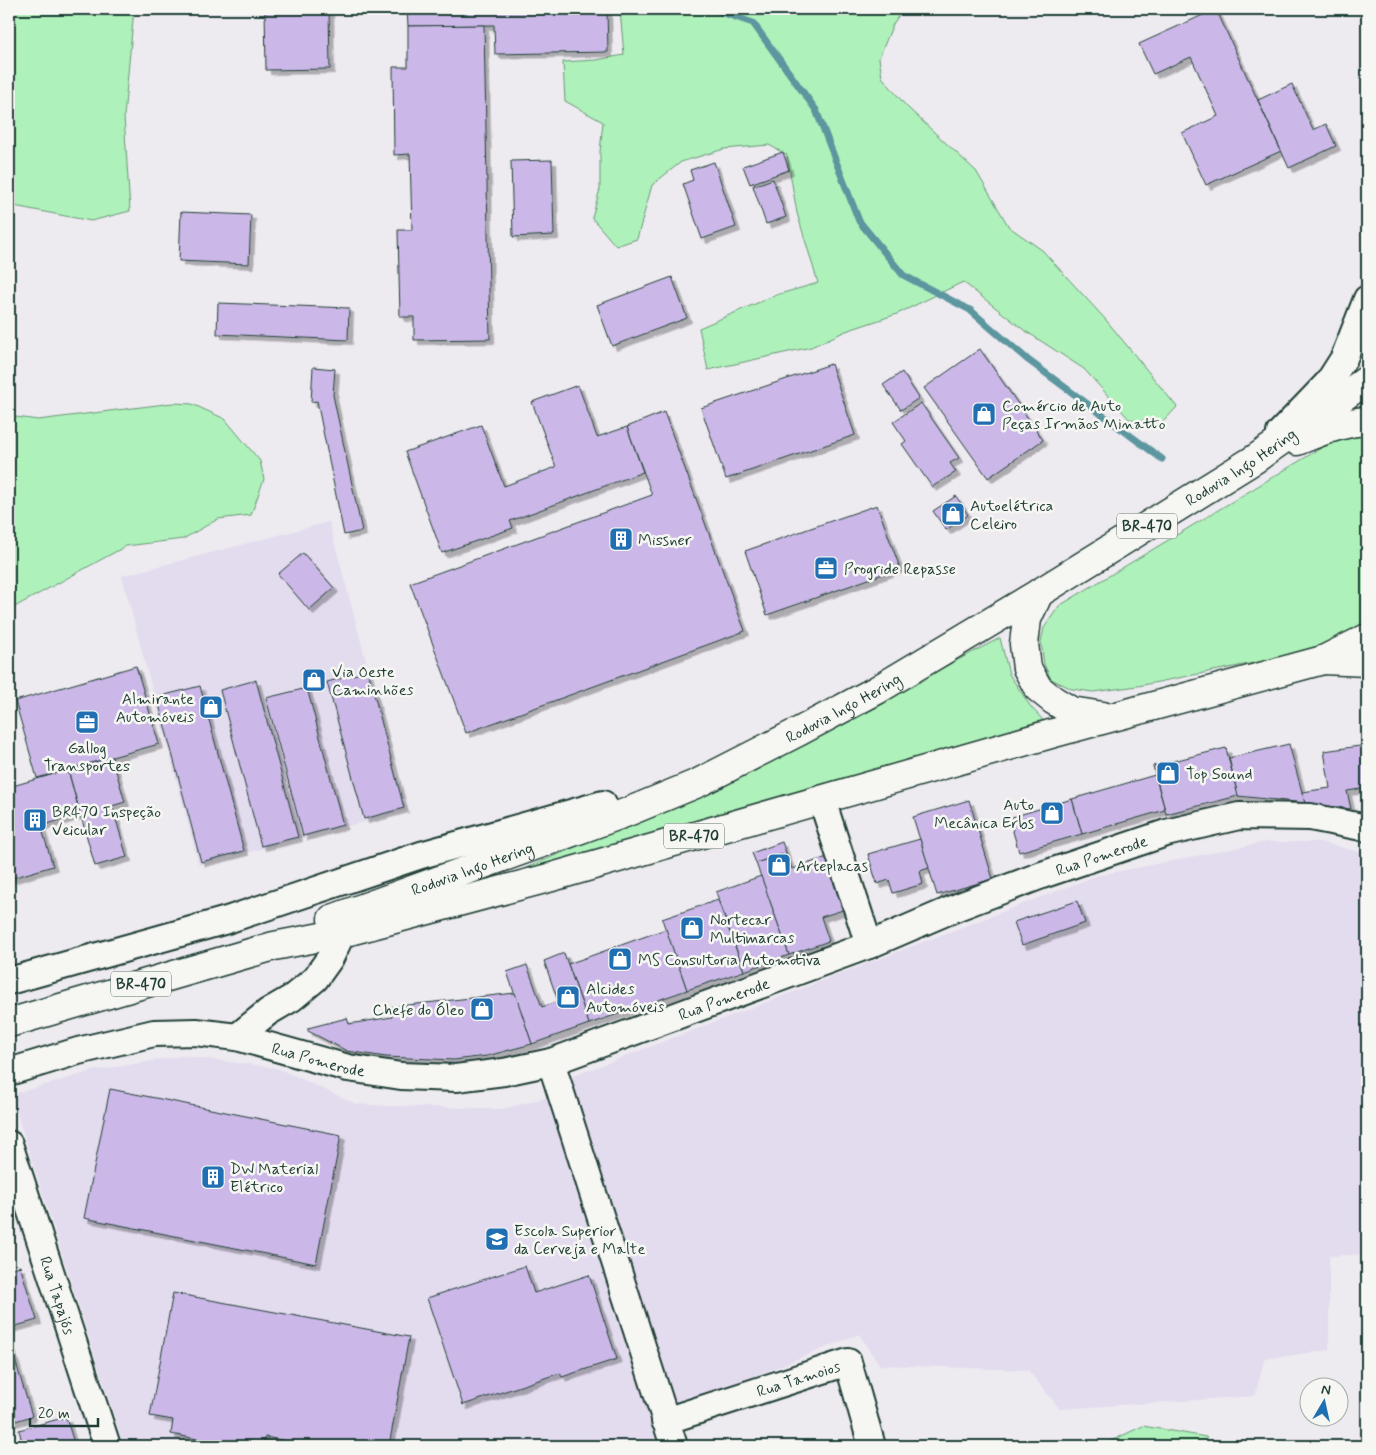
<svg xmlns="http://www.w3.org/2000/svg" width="1376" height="1455" font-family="Mynerve,sans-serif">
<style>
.built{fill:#e3dbee}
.green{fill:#aff1ba;stroke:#679777}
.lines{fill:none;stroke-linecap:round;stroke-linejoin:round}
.stream{stroke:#5c969e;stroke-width:7}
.building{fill:#cbb8e8;stroke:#1f3d34;filter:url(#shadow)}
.minor-casing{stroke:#1f3d34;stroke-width:30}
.major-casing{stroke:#1f3d34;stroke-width:31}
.highway-casing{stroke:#1f3d34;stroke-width:31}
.minor{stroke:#f6f6f2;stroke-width:26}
.major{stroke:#f6f6f2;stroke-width:28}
.highway{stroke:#f6f6f2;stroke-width:28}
.labels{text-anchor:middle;stroke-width:5;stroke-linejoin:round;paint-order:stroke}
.shield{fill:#f6f6f2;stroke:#60746d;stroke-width:1}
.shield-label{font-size:15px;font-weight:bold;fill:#1f3d34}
.poi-label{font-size:16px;fill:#1f3d34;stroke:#f6f6f2;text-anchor:start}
.street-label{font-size:16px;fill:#1f3d34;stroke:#f6f6f2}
</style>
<defs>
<filter id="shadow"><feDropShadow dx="4.5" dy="4.5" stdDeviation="0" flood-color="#0004"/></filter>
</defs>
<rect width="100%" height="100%" fill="#edeaf0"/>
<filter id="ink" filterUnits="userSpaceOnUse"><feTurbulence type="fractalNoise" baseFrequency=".02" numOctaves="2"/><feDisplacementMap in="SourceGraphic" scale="10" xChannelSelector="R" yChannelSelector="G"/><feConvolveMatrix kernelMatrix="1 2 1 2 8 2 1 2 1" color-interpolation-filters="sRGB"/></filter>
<g filter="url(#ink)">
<g class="built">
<path d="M329 522 406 811 199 865 122 576Z"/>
<path d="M1266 842H1320L1367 854V1254L1329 1256V1350L1264 1359 1255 1396 1060 1409 1028 1370 880 1365 859 1334 649 1419 658 1446H124L11 1095 93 1071 182 1056 277 1068 356 1104 389 1106 503 1109 548 1097 571 1077 1096 876Z"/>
</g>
<g class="green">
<path d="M9 9H134L124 116 130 211 91 221 9 205Z"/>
<path d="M620 9H903L893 24 879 58 882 77 906 106 976 171 1009 227 1042 250 1106 320 1177 407 1161 424 1129 419 1084 369 1024 330 963 282 897 314 846 331 811 347 708 370 699 328 776 295 818 283 797 213 787 155 769 145 724 149 681 162 652 185 637 239 616 246 592 218 600 189V152L603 122 565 101 563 62 596 60 624 55Z"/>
<path d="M173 403 192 404 225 419 260 461 264 479 251 515 218 519 183 539 126 546 9 610V416L38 420Z"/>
<path d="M1363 436H1367V626L1314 651 1138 686 1093 692 1072 689 1051 679 1044 664 1041 642 1044 628 1059 606 1321 448 1340 440Z"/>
<path d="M1000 638 1009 674 1031 707 1043 720 485 885 676 805 800 742Z"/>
<path d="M1143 1426 1206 1437 1212 1446H1100Z"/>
</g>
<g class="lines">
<path class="stream" d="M712 9 753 23 816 110 859 221 903 275 970 310 1028 360 1162 459"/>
</g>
<g class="building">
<path d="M265 9H329L330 69 266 70Z"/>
<path d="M407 9H607L608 52 495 54 494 25 408 26Z"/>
<path d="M1216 9 1281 151 1206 185 1182 133 1218 116 1191 57 1153 74 1139 44Z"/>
<path d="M484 25 490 339 414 340V317H400L398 230H412L410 154 394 155 393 67H408V26Z"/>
<path d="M1292 84 1313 130 1326 124 1336 146 1289 168 1258 100Z"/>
<path d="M783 152 789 170 750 184 743 166Z"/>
<path d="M552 160 554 235 513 237 511 161Z"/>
<path d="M714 162 736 227 702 239 683 184 693 180 690 170Z"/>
<path d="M773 179 786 217 766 224 753 186Z"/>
<path d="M181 212 251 215 249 264 179 261Z"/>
<path d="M672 277 687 318 612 346 597 305Z"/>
<path d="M218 303 349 308 348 340 217 334Z"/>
<path d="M980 349 1043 440 988 478 924 388Z"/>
<path d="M831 364 855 435 726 479 701 408Z"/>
<path d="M313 367 335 369 333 395 362 531 344 535 317 401 311 402Z"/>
<path d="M902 372 919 398 901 410 883 385Z"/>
<path d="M578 385 597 437 627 427 643 472 510 521 513 528 442 553 405 452 481 425 504 486 556 467 532 402Z"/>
<path d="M921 403 959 458 950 463 956 472 932 487 902 444 906 441 893 422Z"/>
<path d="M664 412 745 631 466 733 410 583 652 495 627 427Z"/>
<path d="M956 496 968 515 946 530 933 511Z"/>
<path d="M877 505 900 568 767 615 745 551Z"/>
<path d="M303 553 334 588 309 610 278 574Z"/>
<path d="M136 666 159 744 37 778 15 701Z"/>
<path d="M368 671 404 808 364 819 327 682Z"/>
<path d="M256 680 298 837 261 846 220 690Z"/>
<path d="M200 686 244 851 201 862 157 697Z"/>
<path d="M307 688 343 825 303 836 266 698Z"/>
<path d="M1289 744 1305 803 1238 796 1229 758Z"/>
<path d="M1367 745V788L1347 791 1351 809 1305 803 1302 792 1330 788 1324 751Z"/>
<path d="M1226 748 1238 796 1166 814 1153 766Z"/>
<path d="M112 757 125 802 112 806 127 857 95 866 68 770Z"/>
<path d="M68 770 80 814 41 826 53 866 9 879V787Z"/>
<path d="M1155 775 1165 810 1082 834 1072 799Z"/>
<path d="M1072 799 1082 834 1019 852 1009 818Z"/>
<path d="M969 800 993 879 937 895 913 817Z"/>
<path d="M920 839 929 868 920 871 923 884 893 893 889 880 877 884 868 854Z"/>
<path d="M782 842 786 853 756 863 752 853Z"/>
<path d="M786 853 792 869 830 856 849 908 821 917 829 941 789 955 756 863Z"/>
<path d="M761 876 789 955 744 971 716 892Z"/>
<path d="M718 900 744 971 687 990 662 919Z"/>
<path d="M1077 901 1085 923 1022 945 1014 922Z"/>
<path d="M666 929 687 990 589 1024 568 964Z"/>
<path d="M564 953 589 1024 532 1044 507 972 527 965 542 1007 558 1001 544 961Z"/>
<path d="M515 993 532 1044 487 1056 454 1060 386 1057 347 1051 308 1031V1028L347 1018 349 1024 392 1017 390 1007Z"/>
<path d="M110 1089 341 1135 316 1264 84 1218Z"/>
<path d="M20 1266 37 1320 9 1328V1269Z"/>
<path d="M525 1266 534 1293 589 1275 617 1359 562 1377 560 1373 463 1405 427 1298Z"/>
<path d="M173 1293 409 1337 389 1446H315L265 1437 263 1446H235L171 1434 173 1420 150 1416Z"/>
<path d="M9 1340 32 1416 9 1423Z"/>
<path d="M66 1417 75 1446H23L19 1430Z"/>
</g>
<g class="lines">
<g class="minor-casing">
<g id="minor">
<path d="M1280 433 1328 383 1344 358 1367 299"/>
<path d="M822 800 869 945"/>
<path d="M9 981 227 920 421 855 603 804"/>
<path d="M237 1037 268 1012 292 998 315 979 330 958 342 933"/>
<path d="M551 1062 674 1446"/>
<path id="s1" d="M9 1072 78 1051 154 1033 196 1032 237 1037 348 1068 401 1076 456 1078 504 1072 551 1062 869 945 960 906 1042 875 1166 833 1239 816 1310 817 1367 828"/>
<path id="s2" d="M9 1144 107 1446"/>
<path id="s3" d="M665 1421 848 1362 872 1446"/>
</g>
</g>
<g class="major-casing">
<path id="major" d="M1323 660 1367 662"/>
</g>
<g class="highway-casing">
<g id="highway">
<path d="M1297 441C1320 432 1343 422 1367 421"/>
<path d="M1039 593 1027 619 1024 644 1027 668 1038 688 1053 700 1071 711 1103 716"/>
<path id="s4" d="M332 919 625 813 698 783 798 732 877 690 1039 593 1255 459 1367 380"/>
<path d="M9 1023 274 946 342 933 552 877 1054 733 1323 660 1367 638"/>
</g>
</g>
<use href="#minor" class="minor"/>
<use href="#major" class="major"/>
<use href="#highway" class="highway"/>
</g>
</g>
<defs>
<g id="shop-square" transform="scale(1.25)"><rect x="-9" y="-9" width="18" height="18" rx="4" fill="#1f6fb2" stroke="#f6f6f2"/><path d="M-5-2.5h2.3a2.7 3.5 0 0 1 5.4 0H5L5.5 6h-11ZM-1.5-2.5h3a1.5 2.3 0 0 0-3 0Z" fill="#fff"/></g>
<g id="building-square" transform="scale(1.25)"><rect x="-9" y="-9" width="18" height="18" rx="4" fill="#1f6fb2" stroke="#f6f6f2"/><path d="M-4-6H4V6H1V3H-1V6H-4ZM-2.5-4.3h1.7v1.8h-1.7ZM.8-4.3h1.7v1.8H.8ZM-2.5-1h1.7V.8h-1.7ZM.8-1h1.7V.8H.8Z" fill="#fff"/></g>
<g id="office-square" transform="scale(1.25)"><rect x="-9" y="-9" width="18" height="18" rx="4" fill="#1f6fb2" stroke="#f6f6f2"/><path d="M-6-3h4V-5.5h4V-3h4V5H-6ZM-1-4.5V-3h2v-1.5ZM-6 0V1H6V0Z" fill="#fff"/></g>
<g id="university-square" transform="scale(1.25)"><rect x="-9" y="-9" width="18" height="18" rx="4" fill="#1f6fb2" stroke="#f6f6f2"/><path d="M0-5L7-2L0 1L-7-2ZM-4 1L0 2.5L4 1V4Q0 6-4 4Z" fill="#fff"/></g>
</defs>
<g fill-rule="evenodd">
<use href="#shop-square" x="984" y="414"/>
<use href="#shop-square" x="953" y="514"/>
<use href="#building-square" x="621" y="539"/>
<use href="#office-square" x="826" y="568"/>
<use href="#shop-square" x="314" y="680"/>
<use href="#shop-square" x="211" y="707"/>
<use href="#office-square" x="87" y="722"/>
<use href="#shop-square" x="1168" y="773"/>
<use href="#shop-square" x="1052" y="813"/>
<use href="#building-square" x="35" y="820"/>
<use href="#shop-square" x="779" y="865"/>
<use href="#shop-square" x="692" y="928"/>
<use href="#shop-square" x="620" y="959"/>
<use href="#shop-square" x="568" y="997"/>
<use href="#shop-square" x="482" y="1009"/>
<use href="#building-square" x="213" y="1177"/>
<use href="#university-square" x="497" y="1239"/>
</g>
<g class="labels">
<g class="shield">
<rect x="1117" y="513.5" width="60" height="25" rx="4"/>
<rect x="664" y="823.5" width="60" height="25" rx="4"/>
<rect x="111" y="971.5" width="60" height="25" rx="4"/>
</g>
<g class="shield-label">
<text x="1147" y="531">BR-470</text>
<text x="694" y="841">BR-470</text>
<text x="141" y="989">BR-470</text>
</g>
<g class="poi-label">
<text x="1002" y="411">Comércio de Auto<tspan x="1002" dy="18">Peças Irmãos Minatto</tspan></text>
<text x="970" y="511">Autoelétrica<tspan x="970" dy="18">Celeiro</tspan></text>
<text x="638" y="545">Missner</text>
<text x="844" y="574">Progride Repasse</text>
<text x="332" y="677">Via Oeste<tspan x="332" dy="18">Caminhões</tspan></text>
<text x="194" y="704" text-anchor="end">Almirante<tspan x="194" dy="18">Automóveis</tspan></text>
<text x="87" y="753" text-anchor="middle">Gallog<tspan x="87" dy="18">Transportes</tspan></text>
<text x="1186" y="779">Top Sound</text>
<text x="1034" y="810" text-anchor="end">Auto<tspan x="1034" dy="18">Mecânica Erbs</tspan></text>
<text x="52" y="817">BR470 Inspeção<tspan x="52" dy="18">Veicular</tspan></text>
<text x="796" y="871">Arteplacas</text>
<text x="710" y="925">Nortecar<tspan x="710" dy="18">Multimarcas</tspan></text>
<text x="638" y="965">MS Consultoria Automotiva</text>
<text x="586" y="994">Alcides<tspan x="586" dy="18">Automóveis</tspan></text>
<text x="464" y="1015" text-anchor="end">Chefe do Óleo</text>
<text x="230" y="1174">DW Material<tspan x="230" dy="18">Elétrico</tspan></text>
<text x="514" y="1236">Escola Superior<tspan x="514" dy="18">da Cerveja e Malte</tspan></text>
</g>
<g class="street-label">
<text dy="6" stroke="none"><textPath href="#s4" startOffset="1019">Rodovia Ingo Hering</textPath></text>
<text dy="6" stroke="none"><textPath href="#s4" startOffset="554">Rodovia Ingo Hering</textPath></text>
<text dy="6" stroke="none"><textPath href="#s1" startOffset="1142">Rua Pomerode</textPath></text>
<text dy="6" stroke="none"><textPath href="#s4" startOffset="149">Rodovia Ingo Hering</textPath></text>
<text dy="6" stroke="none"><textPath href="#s1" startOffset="738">Rua Pomerode</textPath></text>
<text dy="6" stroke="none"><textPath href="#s1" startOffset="318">Rua Pomerode</textPath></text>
<text dy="6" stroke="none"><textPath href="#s2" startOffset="159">Rua Tapajós</textPath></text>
<text dy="6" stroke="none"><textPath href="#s3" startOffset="140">Rua Tamoios</textPath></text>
</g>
</g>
<rect width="1376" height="1455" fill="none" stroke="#f6f6f2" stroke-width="30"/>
<rect x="15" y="15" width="1346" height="1425" fill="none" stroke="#1f3d34" stroke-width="2" filter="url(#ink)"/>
<g transform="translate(1324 1402) rotate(9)"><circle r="24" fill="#f6f6f2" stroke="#a0aca6"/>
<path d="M0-4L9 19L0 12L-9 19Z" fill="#1f6fb2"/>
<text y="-8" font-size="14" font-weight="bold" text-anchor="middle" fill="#1f3d34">N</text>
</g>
<path d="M30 1418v8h68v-8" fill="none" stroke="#1f3d34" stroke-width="2.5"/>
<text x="38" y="1418" font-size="15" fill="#1f3d34" stroke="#f6f6f2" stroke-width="4" paint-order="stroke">20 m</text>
</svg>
